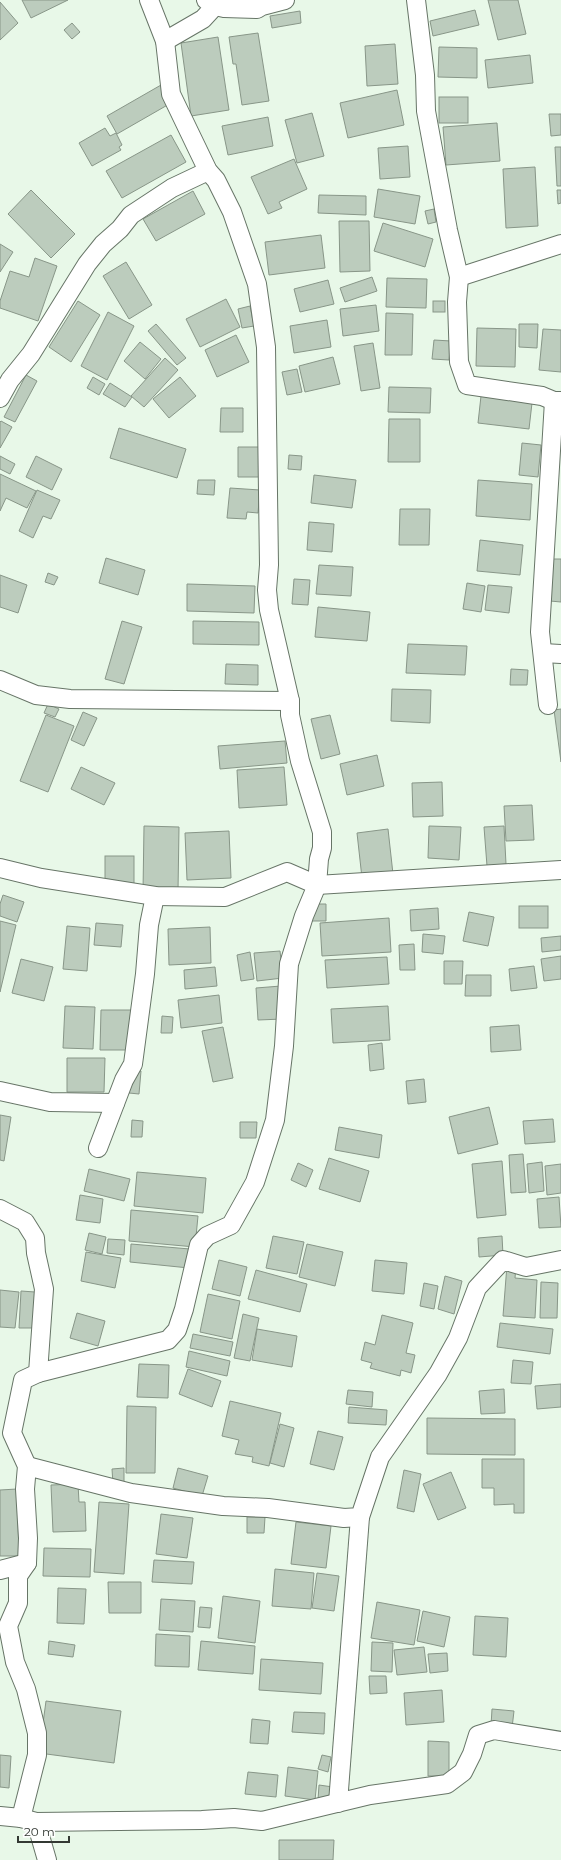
<svg xmlns="http://www.w3.org/2000/svg" width="561" height="1860" font-family="Montserrat,sans-serif">
<style>
.building{fill:#bcccbd;stroke:#889688}
.lines{fill:none;stroke-linecap:round;stroke-linejoin:round}
.minor-casing{stroke:#677567;stroke-width:20}
.minor{stroke:#fff;stroke-width:18}
</style>
<rect width="100%" height="100%" fill="#e8f8e8"/>
<g class="building">
<path d="M22 0H68L31 18Z"/>
<path d="M488 0H518L526 34 498 40Z"/>
<path d="M0 2 18 23 0 40Z"/>
<path d="M475 10 479 25 433 36 430 21Z"/>
<path d="M300 11 301 23 272 28 270 16Z"/>
<path d="M72 23 80 32 72 39 64 30Z"/>
<path d="M258 33 269 101 242 105 236 64H233L229 37Z"/>
<path d="M218 37 229 110 191 116 181 43Z"/>
<path d="M395 44 398 84 367 86 365 46Z"/>
<path d="M439 47 477 48V78L438 77Z"/>
<path d="M530 55 533 83 488 88 485 60Z"/>
<path d="M161 85 171 103 117 134 107 116Z"/>
<path d="M397 90 404 125 348 138 340 103Z"/>
<rect x="439" y="97" width="29" height="26"/>
<path d="M312 113 324 156 297 163 285 120Z"/>
<path d="M549 114H561V135L551 136Z"/>
<path d="M268 117 273 146 228 155 222 126Z"/>
<path d="M497 123 500 161 446 165 443 127Z"/>
<path d="M105 128 110 136 116 133 122 145 119 147 121 150 92 166 79 143Z"/>
<path d="M171 135 186 162 122 198 106 171Z"/>
<path d="M408 146 410 177 380 179 378 148Z"/>
<path d="M555 147H561V186H557Z"/>
<path d="M294 159 307 189 279 202 282 208 268 214 251 177Z"/>
<path d="M535 167 538 226 506 228 503 169Z"/>
<path d="M378 189 420 196 415 224 374 217Z"/>
<path d="M31 190 75 234 51 258 8 214Z"/>
<path d="M557 190H561V203L558 204Z"/>
<path d="M193 191 205 214 156 241 143 219Z"/>
<path d="M319 195 366 196V215L318 213Z"/>
<path d="M434 209 436 222 428 224 425 211Z"/>
<path d="M339 221H369L370 271 340 272Z"/>
<path d="M383 223 433 239 425 267 374 251Z"/>
<path d="M321 235 325 268 269 275 265 242Z"/>
<path d="M0 244 13 252 0 272Z"/>
<path d="M35 258 57 266 38 321 0 308V301L10 271 29 277Z"/>
<path d="M126 262 152 305 129 319 103 276Z"/>
<path d="M372 277 377 291 345 302 340 288Z"/>
<path d="M387 278 427 279 426 308 386 307Z"/>
<path d="M328 280 334 304 300 312 294 289Z"/>
<path d="M226 299 240 327 200 347 186 319Z"/>
<path d="M78 301 100 315 71 362 49 347Z"/>
<rect x="433" y="301" width="12" height="11"/>
<path d="M376 305 379 331 343 336 340 309Z"/>
<path d="M250 306 254 326 242 328 238 309Z"/>
<path d="M108 312 134 326 107 380 81 366Z"/>
<path d="M386 313 413 314 412 355H385Z"/>
<path d="M327 320 331 347 294 353 290 326Z"/>
<path d="M156 324 186 358 177 365 148 331Z"/>
<path d="M519 324H538L537 348 519 347Z"/>
<path d="M477 328 516 329 515 367 476 366Z"/>
<path d="M543 329 561 330V372L539 370Z"/>
<path d="M236 335 249 362 217 377 205 350Z"/>
<path d="M434 340 451 341 449 360 432 359Z"/>
<path d="M140 342 161 359 145 379 124 361Z"/>
<path d="M373 343 380 388 361 391 354 346Z"/>
<path d="M333 357 340 384 305 392 299 366Z"/>
<path d="M165 358 178 370 144 407 131 396Z"/>
<path d="M297 369 302 392 287 395 282 372Z"/>
<path d="M26 375 37 381 15 422 4 417Z"/>
<path d="M93 377 105 384 99 395 87 388Z"/>
<path d="M180 377 196 396 169 418 153 399Z"/>
<path d="M110 383 132 397 125 407 103 394Z"/>
<path d="M389 387 431 388 430 413 388 412Z"/>
<path d="M481 396 532 403 529 429 478 423Z"/>
<path d="M221 408H243V432H220Z"/>
<path d="M389 419H420V462H388Z"/>
<path d="M1 421 12 427 0 448V422Z"/>
<path d="M119 428 186 449 177 478 110 458Z"/>
<path d="M522 443 541 445 538 477 519 475Z"/>
<path d="M238 447H259L260 477H238Z"/>
<path d="M289 455 302 456 301 470 288 469Z"/>
<path d="M0 456 15 464 10 474 0 469Z"/>
<path d="M36 456 62 469 52 490 26 477Z"/>
<path d="M0 474 36 491 27 508 6 498 0 511Z"/>
<path d="M314 475 356 480 352 508 311 503Z"/>
<path d="M198 480H215L214 495 197 494Z"/>
<path d="M478 480 532 484 530 520 476 516Z"/>
<path d="M230 488 260 490 258 513 247 512 246 519 227 518Z"/>
<path d="M37 490 60 500 51 519 43 516 33 538 19 531Z"/>
<path d="M400 509H430L429 545H399Z"/>
<path d="M309 522 334 524 332 552 307 550Z"/>
<path d="M480 540 523 545 520 575 477 571Z"/>
<path d="M106 558 145 570 138 595 99 583Z"/>
<path d="M553 559H561V602L550 601Z"/>
<path d="M319 565 353 567 351 596 316 594Z"/>
<path d="M48 573 58 577 54 585 45 582Z"/>
<path d="M0 575 27 585 18 613 0 607Z"/>
<path d="M294 579 310 580 308 605 292 604Z"/>
<path d="M467 583 485 586 481 612 463 609Z"/>
<path d="M187 584 255 586 254 613 187 611Z"/>
<path d="M488 585 512 587 509 613 485 610Z"/>
<path d="M318 607 370 612 367 641 315 637Z"/>
<path d="M122 621 142 627 124 684 105 679Z"/>
<path d="M193 621 259 622V645L193 644Z"/>
<path d="M408 644 467 646 465 675 406 673Z"/>
<path d="M226 664 258 665V685L225 684Z"/>
<path d="M511 669 528 670 527 685H510Z"/>
<path d="M392 689 431 690 430 723 391 721Z"/>
<path d="M48 704 59 709 55 717 44 713Z"/>
<path d="M561 709V762L554 710Z"/>
<path d="M83 712 97 718 84 746 71 740Z"/>
<path d="M46 715 74 726 48 792 20 781Z"/>
<path d="M330 715 340 754 321 759 311 719Z"/>
<path d="M285 741 287 763 220 769 218 746Z"/>
<path d="M377 755 384 786 347 795 340 764Z"/>
<path d="M81 767 115 783 104 805 71 789Z"/>
<path d="M284 767 287 805 239 808 237 770Z"/>
<path d="M442 782 443 816 413 817 412 783Z"/>
<path d="M532 805 534 840 506 841 504 806Z"/>
<path d="M144 826 179 827 178 891H143Z"/>
<path d="M429 826 461 827 459 860 428 858Z"/>
<path d="M504 826 506 864 487 866 484 827Z"/>
<path d="M388 829 393 874 362 878 357 833Z"/>
<path d="M229 831 231 878 187 880 185 833Z"/>
<rect x="105" y="856" width="29" height="32"/>
<path d="M3 895 24 902 17 922 0 916V904Z"/>
<path d="M311 904H326V921H312Z"/>
<rect x="519" y="906" width="29" height="22"/>
<path d="M438 908 439 929 411 931 410 910Z"/>
<path d="M469 912 494 917 488 946 463 941Z"/>
<path d="M389 918 391 952 322 956 320 923Z"/>
<path d="M0 921 16 925 0 992Z"/>
<path d="M96 923 123 925 121 947 94 945Z"/>
<path d="M67 926 90 928 87 971 63 969Z"/>
<path d="M210 927 211 963 169 965 168 929Z"/>
<path d="M423 934 445 936 443 954 422 952Z"/>
<path d="M561 936V950L542 952 541 938Z"/>
<path d="M414 944 415 970H400L399 945Z"/>
<path d="M280 951 283 978 257 981 254 953Z"/>
<path d="M250 952 254 979 241 981 237 955Z"/>
<path d="M561 956V979L544 981 541 959Z"/>
<path d="M387 957 389 984 327 988 325 960Z"/>
<path d="M21 959 53 967 44 1001 12 993Z"/>
<path d="M444 961H463L462 984H444Z"/>
<path d="M534 966 537 988 511 991 509 969Z"/>
<path d="M215 967 217 986 185 989 184 970Z"/>
<path d="M466 975H491V996H465Z"/>
<path d="M281 986 283 1019 258 1020 256 988Z"/>
<path d="M219 995 222 1023 181 1028 178 1000Z"/>
<path d="M65 1006 95 1007 93 1049 63 1048Z"/>
<path d="M388 1006 390 1040 333 1043 331 1009Z"/>
<path d="M101 1010H133L132 1050H100Z"/>
<path d="M162 1016 173 1017 172 1033H161Z"/>
<path d="M519 1025 521 1050 491 1052 490 1027Z"/>
<path d="M223 1027 233 1078 213 1082 202 1031Z"/>
<path d="M382 1043 384 1069 370 1071 368 1045Z"/>
<path d="M67 1058H105L104 1092H67Z"/>
<path d="M131 1071H141L139 1094 129 1093Z"/>
<path d="M424 1079 426 1102 408 1104 406 1081Z"/>
<path d="M489 1107 498 1144 458 1154 449 1117Z"/>
<path d="M0 1115 11 1117 4 1161 0 1160Z"/>
<path d="M553 1119 555 1142 525 1144 523 1121Z"/>
<path d="M132 1120 143 1121 142 1137H131Z"/>
<path d="M240 1122H257L256 1138H240Z"/>
<path d="M339 1127 382 1135 379 1158 335 1150Z"/>
<path d="M523 1154 526 1192 511 1193 509 1155Z"/>
<path d="M329 1158 369 1171 360 1202 319 1189Z"/>
<path d="M502 1161 506 1215 477 1218 472 1164Z"/>
<path d="M542 1162 544 1191 529 1193 527 1164Z"/>
<path d="M298 1163 313 1170 306 1187 291 1180Z"/>
<path d="M561 1164V1193L547 1195 545 1166Z"/>
<path d="M89 1169 130 1179 124 1201 84 1191Z"/>
<path d="M137 1172 206 1178 203 1213 134 1206Z"/>
<path d="M80 1195 103 1199 100 1223 76 1220Z"/>
<path d="M559 1197 561 1227 539 1228 537 1199Z"/>
<path d="M131 1210 198 1216 195 1247 129 1241Z"/>
<path d="M89 1233 106 1237 102 1254 85 1250Z"/>
<path d="M273 1236 304 1242 297 1274 266 1268Z"/>
<path d="M502 1236 503 1255 479 1257 478 1238Z"/>
<path d="M108 1239 125 1240 124 1255 107 1253Z"/>
<path d="M131 1244 190 1249 189 1268 130 1262Z"/>
<path d="M307 1244 343 1252 335 1286 299 1277Z"/>
<path d="M86 1252 121 1258 115 1288 81 1281Z"/>
<path d="M219 1260 247 1267 240 1296 212 1289Z"/>
<path d="M375 1260 407 1263 404 1294 372 1291Z"/>
<path d="M507 1265 516 1266 515 1278 537 1280 535 1318 503 1316Z"/>
<path d="M256 1270 307 1284 300 1312 248 1299Z"/>
<path d="M445 1276 462 1281 454 1314 438 1309Z"/>
<path d="M541 1282 558 1283 557 1318H540Z"/>
<path d="M424 1283 438 1286 434 1309 420 1306Z"/>
<path d="M0 1290 19 1292 15 1328 0 1327Z"/>
<path d="M21 1291 35 1292 33 1328H19Z"/>
<path d="M208 1294 240 1301 232 1339 200 1332Z"/>
<path d="M77 1313 105 1321 98 1346 70 1338Z"/>
<path d="M243 1314 259 1318 250 1361 234 1358Z"/>
<path d="M382 1315 413 1323 406 1353 415 1355 411 1373 401 1370 400 1376 370 1368 372 1363 361 1360 365 1342 375 1345Z"/>
<path d="M500 1323 553 1329 550 1354 497 1347Z"/>
<path d="M257 1329 297 1336 292 1367 252 1360Z"/>
<path d="M193 1334 233 1342 230 1356 190 1348Z"/>
<path d="M189 1351 230 1361 227 1376 186 1367Z"/>
<path d="M513 1360 533 1362 531 1384 511 1383Z"/>
<path d="M139 1364 169 1365 168 1398 137 1397Z"/>
<path d="M188 1369 221 1381 212 1407 179 1394Z"/>
<path d="M561 1384V1407L537 1409 535 1386Z"/>
<path d="M504 1389 505 1413 481 1414 479 1391Z"/>
<path d="M348 1390 373 1392 372 1407 346 1404Z"/>
<path d="M230 1401 281 1413 269 1466 252 1462 253 1457 235 1454 239 1440 222 1436Z"/>
<path d="M127 1406 156 1407 155 1473H126Z"/>
<path d="M349 1407 387 1410 386 1425 348 1423Z"/>
<path d="M427 1418 515 1419V1455L427 1454Z"/>
<path d="M280 1424 294 1428 284 1467 270 1463Z"/>
<path d="M318 1431 343 1437 334 1470 310 1464Z"/>
<path d="M482 1459H524V1513H514V1504L494 1505V1488H482Z"/>
<path d="M124 1468V1483L113 1484 112 1469Z"/>
<path d="M178 1468 208 1476 202 1496 173 1488Z"/>
<path d="M404 1470 421 1474 414 1512 397 1508Z"/>
<path d="M451 1472 466 1508 438 1520 423 1484Z"/>
<path d="M78 1484 79 1502H85L86 1531 53 1532 51 1485Z"/>
<path d="M17 1489 19 1556H0V1490Z"/>
<path d="M99 1502 129 1504 124 1574 94 1572Z"/>
<path d="M161 1514 193 1518 187 1558 156 1554Z"/>
<path d="M247 1517H265L264 1533H247Z"/>
<path d="M296 1522 331 1526 326 1568 291 1564Z"/>
<path d="M44 1548 91 1549 90 1577 43 1576Z"/>
<path d="M154 1560 194 1562 192 1584 152 1582Z"/>
<path d="M275 1569 314 1573 311 1609 272 1606Z"/>
<path d="M317 1573 339 1576 334 1611 312 1608Z"/>
<path d="M108 1582H141V1613H109Z"/>
<path d="M58 1588 86 1589 84 1624 57 1623Z"/>
<path d="M223 1596 260 1601 255 1643 218 1638Z"/>
<path d="M161 1599 195 1601 193 1632 159 1630Z"/>
<path d="M377 1602 420 1610 414 1645 371 1638Z"/>
<path d="M200 1607 212 1608 210 1628 198 1627Z"/>
<path d="M423 1611 450 1617 444 1647 417 1641Z"/>
<path d="M475 1616 508 1618 506 1657 473 1655Z"/>
<path d="M156 1634 190 1636 189 1667 155 1666Z"/>
<path d="M49 1641 75 1645 73 1657 48 1654Z"/>
<path d="M201 1641 255 1646 253 1674 198 1670Z"/>
<path d="M372 1642 393 1643 392 1672 371 1671Z"/>
<path d="M424 1647 427 1672 397 1675 394 1650Z"/>
<path d="M447 1653 448 1671 430 1673 428 1654Z"/>
<path d="M261 1659 323 1663 321 1694 259 1690Z"/>
<path d="M369 1676H386L387 1693 370 1694Z"/>
<path d="M442 1690 444 1722 406 1725 404 1693Z"/>
<path d="M46 1701 121 1711 114 1763 39 1753Z"/>
<path d="M492 1709 514 1711 512 1728 491 1726Z"/>
<path d="M294 1712 325 1713 324 1734 292 1732Z"/>
<path d="M252 1719 270 1721 268 1744 250 1743Z"/>
<path d="M428 1741 449 1742V1776H428Z"/>
<path d="M0 1755 11 1756 9 1788 0 1787Z"/>
<path d="M322 1755 331 1757 328 1772 318 1769Z"/>
<path d="M288 1767 318 1771 315 1800 285 1796Z"/>
<path d="M248 1772 278 1775 276 1797 245 1794Z"/>
<path d="M319 1785 333 1787 331 1801 318 1800Z"/>
<path d="M279 1840H334L333 1860H279Z"/>
</g>
<g class="lines">
<g class="minor-casing">
<g id="minor">
<path d="M206 0 215 6 224 8 257 9 262 6 285 0"/>
<path d="M416 0 425 75 426 111 448 230 459 277 457 302 459 362 467 385 542 396 554 401H561"/>
<path d="M165 41 203 19 215 6"/>
<path d="M459 277 561 244"/>
<path d="M0 398 10 380 31 354 87 264 103 244 120 229 131 215 172 188 208 171"/>
<path d="M543 653 561 654"/>
<path d="M0 680 36 695 70 699 290 701"/>
<path d="M548 705 540 632 554 401"/>
<path d="M0 868 41 878 155 896 225 897 287 872 317 885 561 870"/>
<path d="M0 1091 50 1102 115 1103"/>
<path d="M98 1148 124 1080 133 1064 145 974 149 925 155 896"/>
<path d="M0 1209 25 1222 35 1238 36 1253 44 1289 38 1373 23 1380 12 1433 27 1466 25 1489 28 1538 27 1563 18 1576V1603L8 1626 15 1662 26 1689 37 1733V1755L21 1818"/>
<path d="M38 1373 168 1340 177 1330 184 1309 199 1245 207 1236 231 1225 255 1182 275 1120 284 1046 289 964 304 916 317 885 319 859 322 848V832L300 761 290 715V701L269 610 267 590 269 565 266 347 257 284 232 212 216 180 208 171 171 94 165 41 149 0"/>
<path d="M27 1466 131 1493 223 1506 268 1508 344 1518 360 1517 380 1457 438 1374 458 1338 477 1288 503 1260 526 1267 561 1260"/>
<path d="M0 1570 27 1563"/>
<path d="M338 1803 360 1517"/>
<path d="M0 1816 21 1818 36 1822 202 1820 234 1818 262 1821 370 1795 447 1784 463 1772 472 1754 478 1735 494 1730 561 1741"/>
<path d="M36 1822 47 1860"/>
</g>
</g>
<use href="#minor" class="minor"/>
</g>
<path d="M18 1836v6h51v-6" fill="none" stroke="#333933" stroke-width="2"/>
<text x="24" y="1836" font-size="12" fill="#333933" stroke="#ffffff" stroke-width="3" paint-order="stroke">20 m</text>
</svg>
